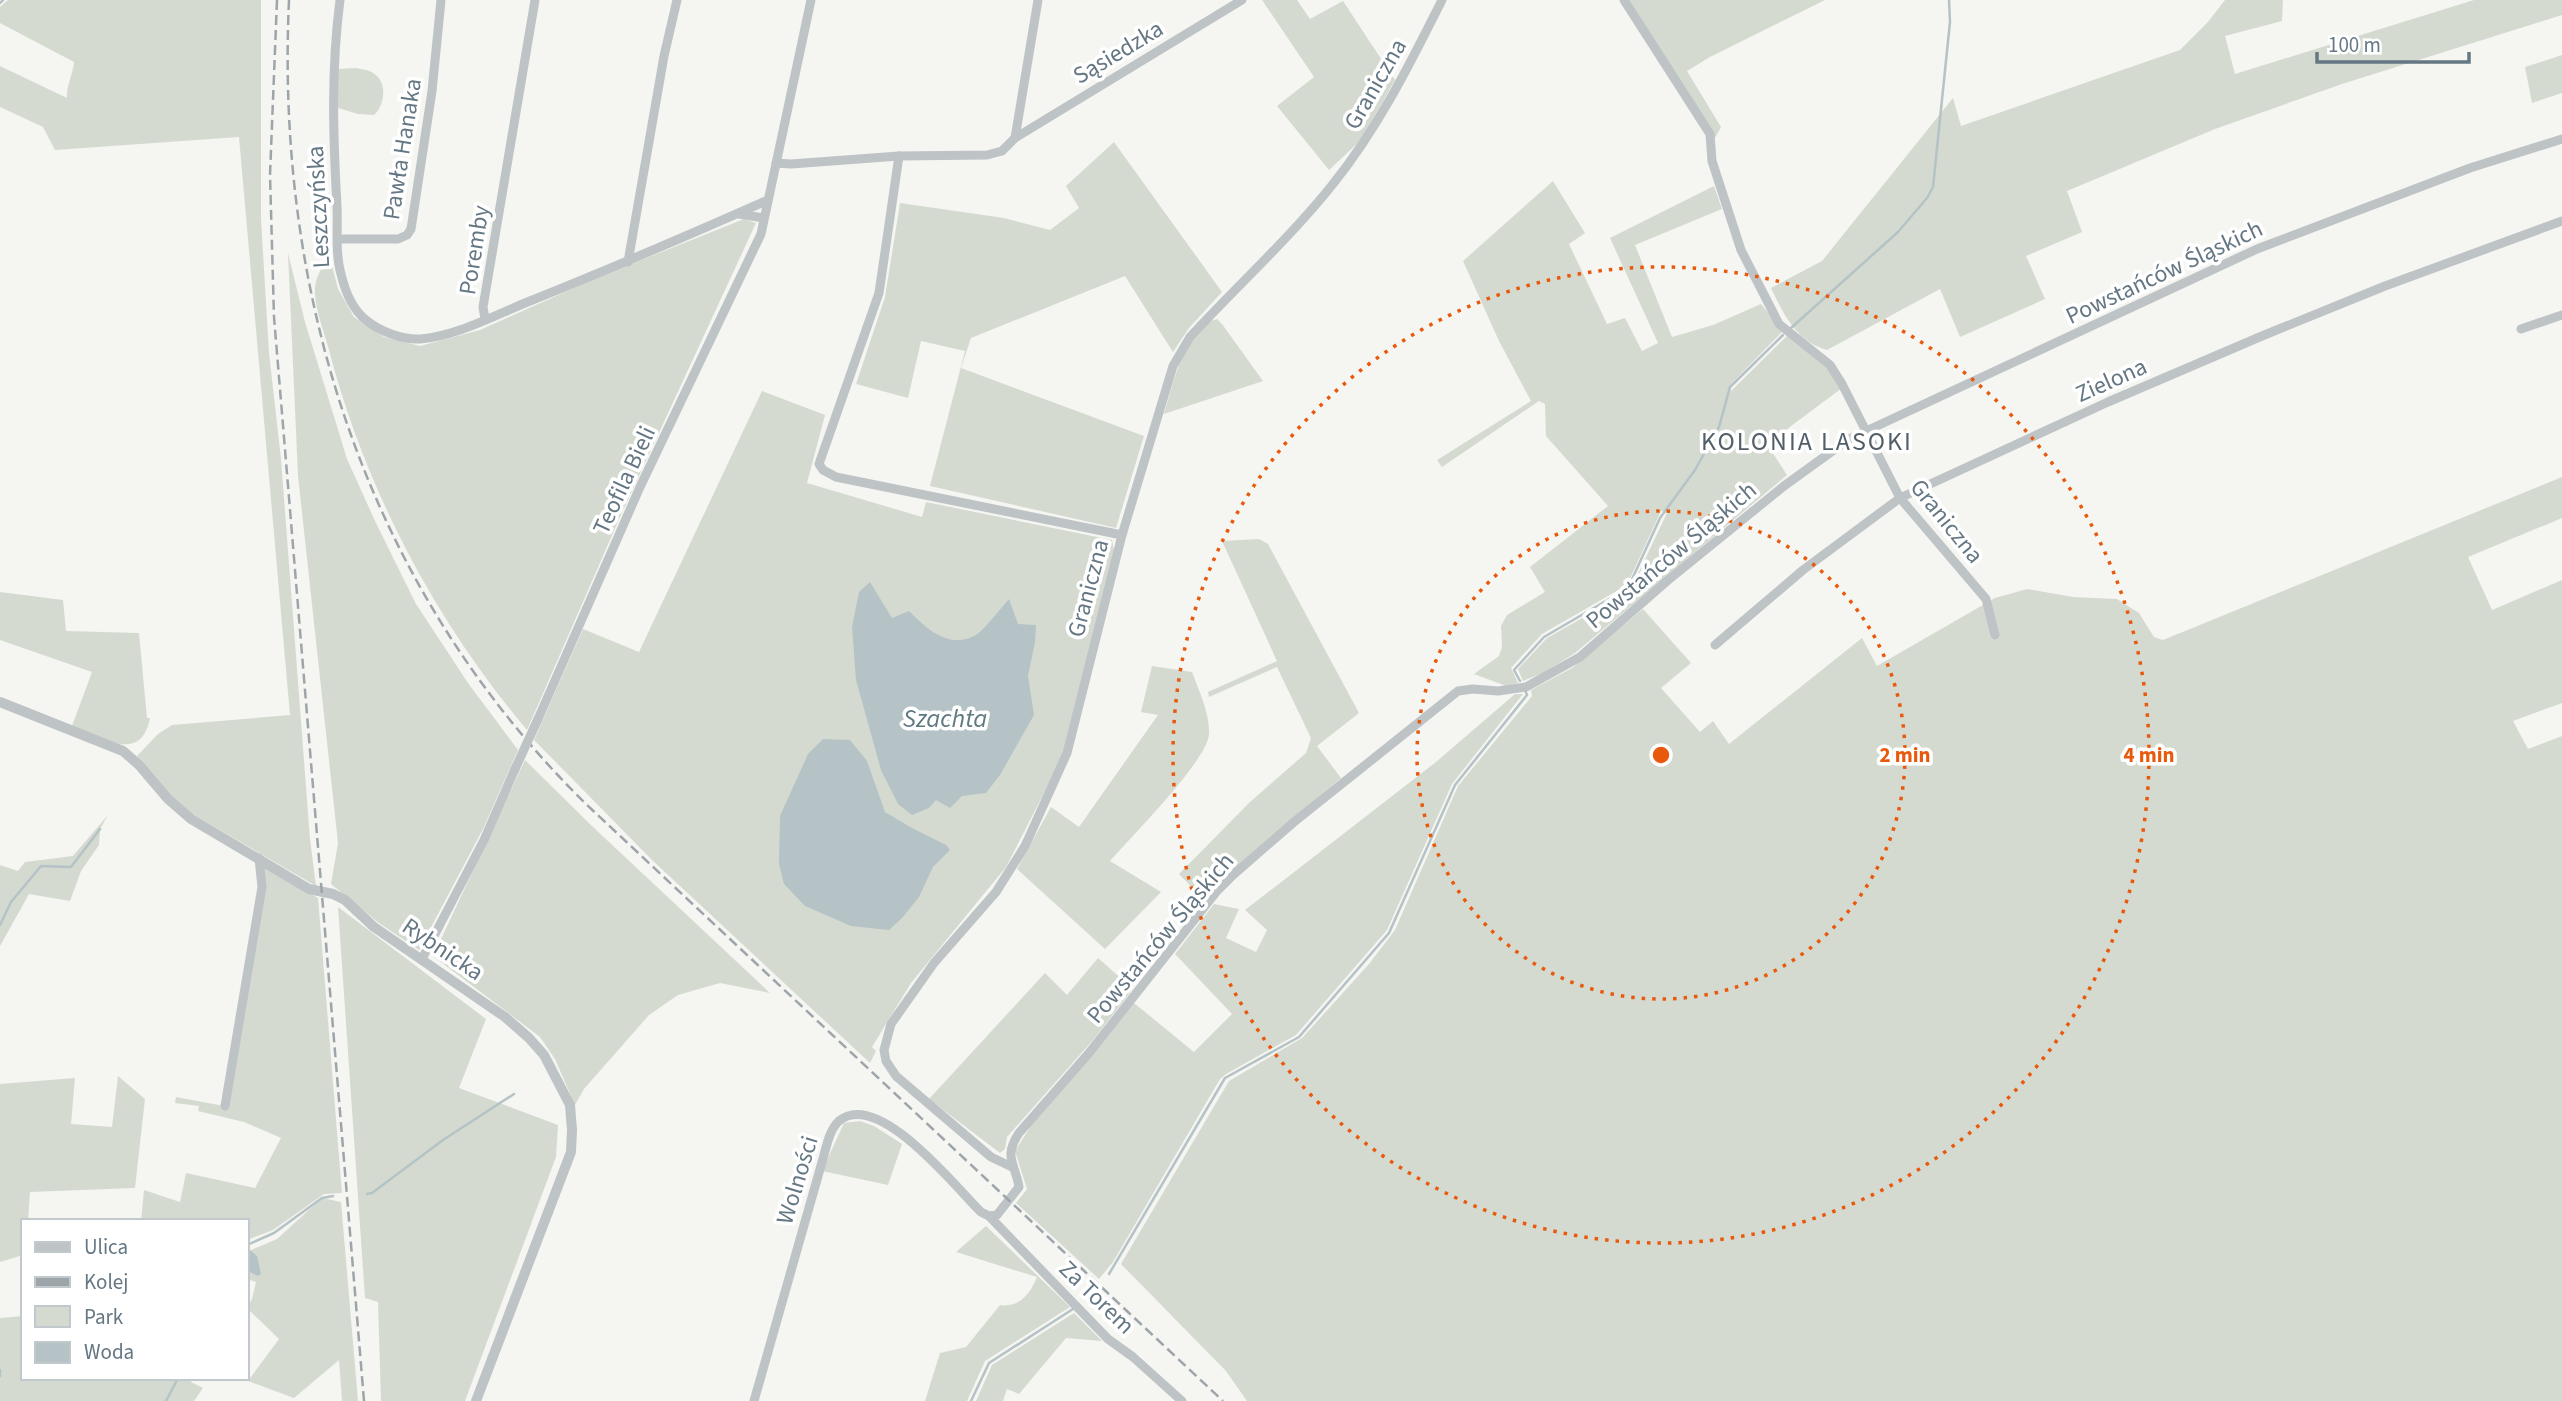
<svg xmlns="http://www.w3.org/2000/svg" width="2562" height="1401" font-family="'Source Sans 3',sans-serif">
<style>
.green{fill:#d5dad1}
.water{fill:#b5c3c6}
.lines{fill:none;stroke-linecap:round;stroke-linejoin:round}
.stream{stroke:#b5c3c6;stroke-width:2.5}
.minor{stroke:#bec3c6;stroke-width:9}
.tertiary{stroke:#bec3c6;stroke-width:10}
.rail{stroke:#9da5aa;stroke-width:2.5;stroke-dasharray:10 5;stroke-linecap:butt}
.minor-bridge{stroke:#bec3c6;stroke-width:9}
.ring{fill:none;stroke:#e8590c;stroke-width:3.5;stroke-dasharray:3.5 7}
.labels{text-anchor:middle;stroke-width:7;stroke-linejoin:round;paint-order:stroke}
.street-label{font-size:24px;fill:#647783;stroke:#fff}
.neighbourhood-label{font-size:26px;letter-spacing:2px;fill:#525f68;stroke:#fff}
.water-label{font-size:26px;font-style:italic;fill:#5f7980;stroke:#fff}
.centre{fill:#e8590c;stroke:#fff;stroke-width:3.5}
.ring-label{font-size:21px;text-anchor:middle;font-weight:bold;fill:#e8590c;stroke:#fff;stroke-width:7;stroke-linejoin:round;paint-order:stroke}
</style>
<rect width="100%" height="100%" fill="#f5f5f2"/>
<g class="green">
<path d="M8 0H261V219L269 353 281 459 310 839 316 886 187 811 168 794 137 756 158 734 172 725 290 715 239 137 55 150 43 127 0 107V66L67 98C66 86 73 75 74 62L0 23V7Z"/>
<path d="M1262 0H1297L1310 19 1343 1 1395 80 1361 140 1329 170 1277 106 1314 77Z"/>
<path d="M1629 0H1825L1710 57 1687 71 1721 127 1715 138Z"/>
<path d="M2225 0H2283L2282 21 2225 36 2235 74 2474 0H2562V15L2342 84 2215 129 2067 191 2082 232 2026 256 2045 299 1960 337 1940 289 1827 350C1796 341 1784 315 1771 288L1822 261 1953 98 1961 126 2180 50 2208 22Z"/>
<path d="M2562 55V93L2532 103 2525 67Z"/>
<path d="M356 68C361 69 369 70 373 73 388 81 385 106 374 115L358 114 338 108V69Z"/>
<path d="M1114 142 1222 292 1189 328 1173 352 1125 276 971 338 961 368 1144 436 1116 528 930 486 965 351 921 341 908 398 856 384 885 297 900 203 1004 218 1050 230 1079 208 1066 186Z"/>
<path d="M1553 181 1585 233 1569 244 1607 324 1625 318 1642 351 1658 343 1610 238 1714 186 1722 209 1635 245 1672 337 1713 325 1761 304 1783 331 1730 385 1731 391 1788 335 1829 368 1842 388 1767 444 1787 475 1575 653 1543 673 1523 681 1518 669 1547 638 1630 591 1667 513 1661 511 1627 585 1542 634 1511 668 1518 683 1506 686 1474 674 1499 656 1502 647 1501 626 1507 615 1545 592 1530 567 1608 506 1546 436 1545 404 1539 401 1442 467 1437 460 1531 401 1499 341 1463 261Z"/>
<path d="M744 219 756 223 620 517 527 730C435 621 365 488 329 350 324 331 314 308 315 288 315 277 325 263 329 254L338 289 354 317 384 337 420 346 480 330 594 279Z"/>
<path d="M288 253 305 322 347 459 375 521 416 604 468 683 518 750 484 827 419 950 379 923 331 884 338 843 298 476Z"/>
<path d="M1217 319 1222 324 1263 381 1164 414C1173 386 1184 327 1217 319Z"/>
<path d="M762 391 825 415 807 483 922 517 926 502 1112 540 1114 551 1061 760 1006 867 911 983 872 1047 876 1051 870 1063 652 860 534 740 583 629 639 652Z"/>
<path d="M2562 477V518L2468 557 2492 610 2562 580V703L2513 721 2528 749 2562 736V1401H1247L1226 1371 1121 1264 1229 1081 1302 1038 1369 964 1395 930 1458 786 1532 696 1531 690 1572 668 1643 609 1691 663 1661 688 1700 732 1713 721 1729 744 1862 638 1877 666 1995 598 2027 589 2073 597 2117 599 2139 613 2154 637 2163 640Z"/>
<path d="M1259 539 1268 544 1359 713 1317 746 1341 778 1225 876 1204 900 1179 874 1250 802 1306 753 1311 738 1277 667 1209 697 1208 692 1277 661 1222 541Z"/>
<path d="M0 592 63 600 66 631 139 633 147 718H150C141 765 101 737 72 726L92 672 0 640Z"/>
<path d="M1152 666 1192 672C1199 691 1210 714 1209 734 1208 760 1130 838 1110 861L1161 892 1105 949 1017 869 1051 807 1079 827 1158 715 1141 712Z"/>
<path d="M1515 694H1523L1452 784 1387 930 1296 1035 1226 1074 1220 1079 1113 1262 1099 1279 1016 1203 1027 1189 1015 1151 1034 1121 1134 1003 1194 1052 1232 1014 1175 954 1214 904 1239 909 1226 938 1256 952 1267 930 1245 910 1436 762Z"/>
<path d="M525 760 593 827 770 993 720 983 678 995 649 1015 584 1089 575 1105 555 1059 540 1037 433 956Z"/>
<path d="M108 815 100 829 99 845 81 871 70 901 29 894 0 946V865L18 871 25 862 73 856Z"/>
<path d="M262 866 318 898 342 1193 324 1194 273 1230 247 1240V1221H141L144 1190 180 1202 186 1173 255 1188 281 1138 244 1122 198 1111 199 1106 175 1103 176 1097 224 1106Z"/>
<path d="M338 907 486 1019 459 1088 558 1125 556 1157 465 1401H381L378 1302 365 1298Z"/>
<path d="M1098 958 1133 989 1093 1040 1007 1137 1005 1149 1000 1153 929 1099 1045 973 1067 995Z"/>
<path d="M118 1076 145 1099 135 1188 30 1192 28 1221H23V1255L0 1262V1084L75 1078 71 1124 112 1127Z"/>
<path d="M860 1121 874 1126 902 1144 888 1185 822 1171 844 1123Z"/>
<path d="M322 1198 341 1202 358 1401H342L339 1360 294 1398 248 1381 279 1339 247 1308 252 1299 256 1282 247 1279V1271L258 1276 257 1256 251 1250 277 1239Z"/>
<path d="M986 1226 1070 1307 985 1361 967 1401H925L940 1353 966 1347 1000 1305C1019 1308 1030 1294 1037 1277L956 1252Z"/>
<path d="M1074 1313 1102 1341 1066 1338 1019 1394 1007 1389 1003 1401H976L992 1365Z"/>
<path d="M23 1316V1378H193L191 1382 203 1388 194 1401H0V1318Z"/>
</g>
<g class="water">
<path d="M870 582 892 618 909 611C927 629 949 650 976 635 983 631 1002 607 1009 599L1018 624 1036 625 1035 642 1028 676 1034 715 1000 775 986 793 962 796 950 808 936 800 929 808 912 815 898 804 881 770 856 680 852 627 859 592Z"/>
<path d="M823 739 850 740 867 761 885 812 912 828 946 845 950 850 933 867 919 897 902 918 889 930 851 926 805 906 784 884 779 864 780 816 808 754Z"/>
<path d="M247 1247 257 1256 261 1274 258 1276 247 1271Z"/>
</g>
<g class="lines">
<g class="stream">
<path d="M0 3 3 0"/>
<path d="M1791 328 1898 232 1927 198 1933 187 1950 22 1949 0"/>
<path d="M1520 681 1514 670 1544 637 1628 588 1660 518 1695 470 1719 427 1730 387 1783 335"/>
<path d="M0 925 11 902 41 866 71 867 100 829"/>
<path d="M367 1194 372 1193 443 1140 514 1094"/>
<path d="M247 1245 274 1233 322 1198 333 1196"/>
<path d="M1109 1274 1225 1078 1299 1037 1389 933 1455 785 1527 695 1525 690"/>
<path d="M0 1370V1376"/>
<path d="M166 1401 177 1380"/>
<path d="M971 1401 989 1363 1073 1309"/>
</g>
<g class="minor">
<path d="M340 0C331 69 333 136 337 206 338 228 335 253 341 274 345 291 352 309 366 320 379 331 402 340 420 339 457 336 495 315 530 301 610 269 689 235 768 200"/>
<path d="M1624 0 1710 134 1712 161 1741 250 1779 324 1830 365 1842 384 1900 498 1986 599 1995 635"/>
<path d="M1015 138 1038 0"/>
<path d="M899 156 879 293 819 464 823 470 836 477 1122 535"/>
<path d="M776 163 791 164 899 156 987 155 1002 151 1015 138 1242 0"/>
<path d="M739 214 764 218"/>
<path d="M338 239H398L407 235 411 229 432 91 441 0"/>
<path d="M628 262 664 56 677 0"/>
<path d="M485 319 483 307 535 0"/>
<path d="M2521 329 2562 315"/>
<path d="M1715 645 1803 570 1900 498 2108 402 2262 336 2385 286 2562 221"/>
<path d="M538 719 640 487 761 234 811 0"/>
<path d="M422 959 484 840 515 769"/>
<path d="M225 1106 262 887 259 858"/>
<path d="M1012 1167 991 1157 896 1076 886 1061 884 1050 891 1024 934 963 996 892 1025 846 1067 753 1122 535 1173 366 1190 337C1237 286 1290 238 1333 184 1378 128 1410 64 1442 0"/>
<path d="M989 1216 1108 1339 1133 1357 1182 1401"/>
<path d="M754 1401 824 1155C827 1144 830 1129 839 1121 878 1088 957 1189 981 1212L989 1216 997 1215 1019 1187C1015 1163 1003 1157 1019 1133L1089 1053 1217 891 1233 875 1294 822 1458 691 1473 689 1498 691 1526 687 1580 657 1667 581 1784 486 1849 439 2257 249 2470 168 2562 139"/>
</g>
<path class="tertiary" d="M0 702 123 751 139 765 168 799 191 819 309 889 333 894 345 900 374 927 505 1017 529 1038 544 1055 570 1105 572 1130 571 1152 476 1401"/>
<g class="rail">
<path d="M277 0 270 175 274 317 364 1401"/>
<path d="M289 0C275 301 369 591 587 805L1223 1401"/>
</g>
<path class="minor-bridge" d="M515 769 538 719"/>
</g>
<g class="ring">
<circle cx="1661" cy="755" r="244"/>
<circle cx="1661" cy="755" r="488"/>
</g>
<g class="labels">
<g class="street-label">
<text transform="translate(1118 52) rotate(-31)" y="8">Sąsiedzka</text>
<text transform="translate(1375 84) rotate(-60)" y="8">Graniczna</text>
<text transform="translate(402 149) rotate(-81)" y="8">Pawła Hanaka</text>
<text transform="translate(318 207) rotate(-93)" y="8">Leszczyńska</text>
<text transform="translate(474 250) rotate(-81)" y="8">Poremby</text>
<text transform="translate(2164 272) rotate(-25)" y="8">Powstańców Śląskich</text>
<text transform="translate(2111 380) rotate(-24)" y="8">Zielona</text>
<text transform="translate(624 480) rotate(-65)" y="8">Teofila Bieli</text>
<text transform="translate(1947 521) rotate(51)" y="8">Graniczna</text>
<text transform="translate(1671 555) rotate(-40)" y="8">Powstańców Śląskich</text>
<text transform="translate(1088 588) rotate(-75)" y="8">Graniczna</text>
<text transform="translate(1160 938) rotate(-50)" y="8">Powstańców Śląskich</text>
<text transform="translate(443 949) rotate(34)" y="8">Rybnicka</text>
<text transform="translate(797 1180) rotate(-73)" y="8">Wolności</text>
<text transform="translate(1097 1297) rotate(44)" y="8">Za Torem</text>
</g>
<g class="neighbourhood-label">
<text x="1807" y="450">KOLONIA LASOKI</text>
</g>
<g class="water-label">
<text x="945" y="727">Szachta</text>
</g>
</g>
<circle cx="1661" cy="755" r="10" class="centre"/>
<g class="ring-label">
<text x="1905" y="762">2 min</text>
<text x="2149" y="762">4 min</text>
</g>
<rect x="21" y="1219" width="228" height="161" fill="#ffffff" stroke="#c1c9cd" stroke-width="2"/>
<rect x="35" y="1242" width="35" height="10" fill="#bec3c6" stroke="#c1c9cd" stroke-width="2"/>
<text x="84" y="1254" font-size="21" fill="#647783">Ulica</text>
<rect x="35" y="1277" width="35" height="10" fill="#9da5aa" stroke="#c1c9cd" stroke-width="2"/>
<text x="84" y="1289" font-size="21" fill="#647783">Kolej</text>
<rect x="35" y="1306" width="35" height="21" fill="#d5dad1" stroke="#c1c9cd" stroke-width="2"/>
<text x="84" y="1324" font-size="21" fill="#647783">Park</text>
<rect x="35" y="1342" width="35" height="21" fill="#b5c3c6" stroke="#c1c9cd" stroke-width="2"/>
<text x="84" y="1359" font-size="21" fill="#647783">Woda</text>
<path d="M2317 52v10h152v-10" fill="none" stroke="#647783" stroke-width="3.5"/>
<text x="2328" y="52" font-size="21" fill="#647783" stroke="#ffffff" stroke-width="5" paint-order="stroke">100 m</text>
</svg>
